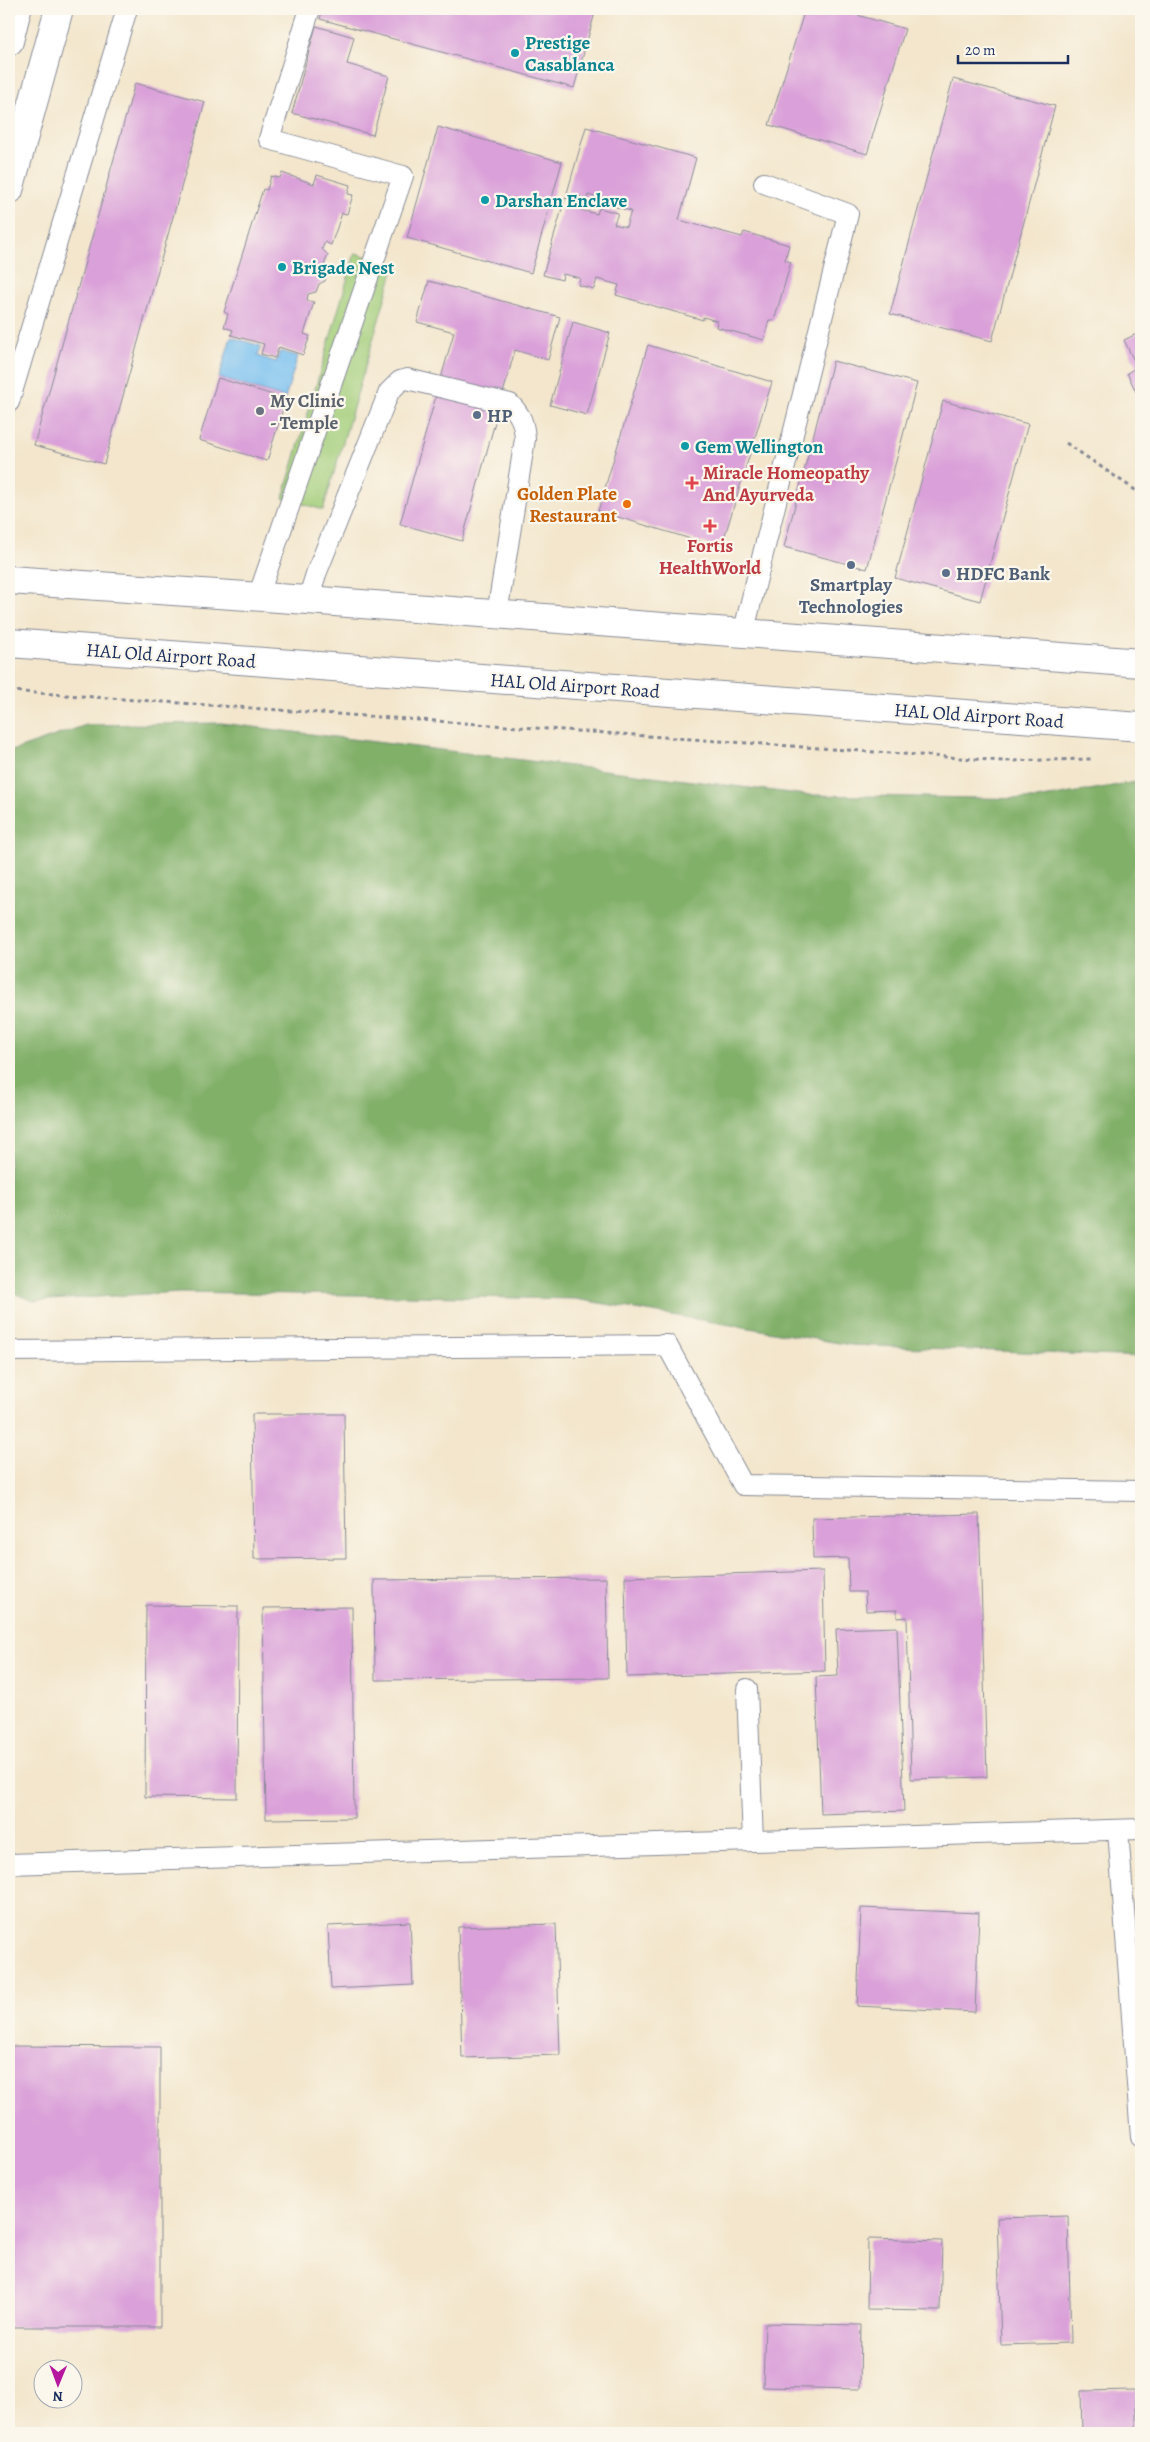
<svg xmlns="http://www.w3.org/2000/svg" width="1150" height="2442" font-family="Alegreya,serif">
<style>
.green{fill:#a2cd79;stroke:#5e7e6c}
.forest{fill:#81b069;stroke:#4e7064}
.water{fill:#78c0f0;stroke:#4a78a7}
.building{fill:#daa0d9}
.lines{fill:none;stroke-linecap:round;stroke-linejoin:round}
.service-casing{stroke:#878a95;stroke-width:22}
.tertiary-casing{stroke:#878a95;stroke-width:30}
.primary-casing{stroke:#878a95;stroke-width:30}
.path{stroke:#878a95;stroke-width:3;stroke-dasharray:4 4;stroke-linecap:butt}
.service{stroke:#fff;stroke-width:20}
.tertiary{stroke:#fff;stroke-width:28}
.primary{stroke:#fff;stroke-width:28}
.culture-dot{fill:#0f9aa8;stroke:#fbf7ec;stroke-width:2}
.worship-dot{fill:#6b7280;stroke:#fbf7ec;stroke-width:2}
.service-dot{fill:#5c6f8a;stroke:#fbf7ec;stroke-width:2}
.health-dot{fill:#e0444e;stroke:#fbf7ec;stroke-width:2}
.food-dot{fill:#e8710a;stroke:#fbf7ec;stroke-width:2}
.labels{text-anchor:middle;stroke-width:4.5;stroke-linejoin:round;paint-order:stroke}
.culture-label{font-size:19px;font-weight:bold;fill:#0d838f;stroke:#fbf7ec;text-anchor:start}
.worship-label{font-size:19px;font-weight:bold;fill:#5b616d;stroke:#fbf7ec;text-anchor:start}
.service-label{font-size:19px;font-weight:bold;fill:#4e5e75;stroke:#fbf7ec;text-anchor:start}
.health-label{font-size:19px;font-weight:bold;fill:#be3a42;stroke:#fbf7ec;text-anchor:start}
.food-label{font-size:19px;font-weight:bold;fill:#c56008;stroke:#fbf7ec;text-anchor:end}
.street-label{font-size:19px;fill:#1b2f5e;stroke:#fbf7ec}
</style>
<rect width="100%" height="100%" fill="#fbf7ec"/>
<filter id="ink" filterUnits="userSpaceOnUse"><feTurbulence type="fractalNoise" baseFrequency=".02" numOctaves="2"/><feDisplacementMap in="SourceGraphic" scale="10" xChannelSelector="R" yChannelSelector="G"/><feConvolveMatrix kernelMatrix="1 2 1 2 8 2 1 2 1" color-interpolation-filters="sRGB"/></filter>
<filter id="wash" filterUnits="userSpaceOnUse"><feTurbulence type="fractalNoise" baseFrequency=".0096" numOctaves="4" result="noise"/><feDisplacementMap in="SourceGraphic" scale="20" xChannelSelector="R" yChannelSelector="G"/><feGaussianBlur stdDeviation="1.12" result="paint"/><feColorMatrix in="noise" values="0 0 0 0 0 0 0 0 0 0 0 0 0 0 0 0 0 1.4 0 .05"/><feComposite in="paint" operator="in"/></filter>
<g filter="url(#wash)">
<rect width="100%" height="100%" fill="#f3e6cc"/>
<path class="green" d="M355 253 395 265 323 510 283 498Z"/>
<path class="forest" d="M221 723 807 795 1037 799 1141 781V1357L851 1345 575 1299 180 1292 33 1301 14 1293 9 1287V752L86 725Z"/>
<path class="water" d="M231 337 261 346 258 356 276 362 280 351 298 356 285 398 219 378Z"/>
<g id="blocks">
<g class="building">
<path d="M323 9H596L574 88 320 19Z"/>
<path d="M805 9H837L905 29 867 154 769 125Z"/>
<path d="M316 26 354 37 347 64 389 76 373 135 292 113Z"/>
<path d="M953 79 1055 106 992 341 890 314Z"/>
<path d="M135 83 205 102 104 464 34 445Z"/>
<path d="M438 127 562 162 531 273 407 238Z"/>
<path d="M586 127 696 158 679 220 742 237 744 232 789 245 785 260 791 262 774 321 769 320 764 340 716 327 717 321 703 317V320L616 295 619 285 597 279 594 289 578 285 580 278 563 274 562 280 543 275 565 198 583 203 581 210 597 214 599 208 618 213 614 224 626 227 631 211 605 204 607 200 588 195 587 199 567 193Z"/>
<path d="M282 173 314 184 317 175 350 185 348 194 353 195 347 214 342 213 331 245 325 242 322 249 328 255 324 265 328 270 325 281 319 284 316 292 308 294 307 301 314 302 304 334 310 336 303 355 279 347 275 358 261 354 264 344 231 335 233 330 224 327 228 314 224 312 263 189 267 190 271 176 280 178Z"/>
<path d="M429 281 560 317 548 360 515 350 462 541 400 524 454 332 417 322Z"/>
<path d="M573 322 610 333 587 415 550 405Z"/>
<path d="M1141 332V402L1127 373 1137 367 1124 340Z"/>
<path d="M648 345 772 382 721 548 598 511Z"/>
<path d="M833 361 917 383 867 569 784 547Z"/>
<path d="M218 378 286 399 267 461 199 440Z"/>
<path d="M943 401 1028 424 980 601 895 578Z"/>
<path d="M252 1414H344L346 1558 254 1559Z"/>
<path d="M979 1514 987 1777 911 1779 907 1617 897 1618V1610L866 1611 865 1592H849L848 1558 813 1559 812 1518Z"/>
<path d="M823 1571 825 1671 627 1677 625 1577Z"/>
<path d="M606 1578 608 1678 375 1680 374 1580Z"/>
<path d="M146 1605 238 1606 237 1798 145 1797Z"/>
<path d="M352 1607 354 1818 266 1819 263 1608Z"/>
<path d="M897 1627 904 1811 821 1814 816 1677 838 1676 836 1629Z"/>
<path d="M861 1908 979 1913 975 2012 857 2006Z"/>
<path d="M410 1922 413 1985 331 1989 328 1926Z"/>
<path d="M556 1924 560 2055 462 2058 458 1927Z"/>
<path d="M9 2046 160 2047V2327H9Z"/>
<path d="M1068 2216 1071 2343 1001 2345 997 2218Z"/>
<path d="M868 2239 942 2241 940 2311 867 2310Z"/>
<path d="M765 2323 861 2325 860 2389 763 2387Z"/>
<path d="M1136 2390V2433H1082L1081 2391Z"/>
</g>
</g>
</g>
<g filter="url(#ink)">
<use href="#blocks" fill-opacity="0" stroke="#878a95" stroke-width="1"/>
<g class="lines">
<g class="service-casing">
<g id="service">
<path d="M9 402 127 9"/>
<path d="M258 597 403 176 269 139 310 9"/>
<path d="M308 600 316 574 389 392 400 381 407 379 510 404C521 415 524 423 525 439L497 614"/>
<path d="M743 634 848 214 764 183"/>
<path d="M9 1351 667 1345 743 1485 1141 1491"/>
<path d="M747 1689 753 1841"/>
<path d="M1118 1830 1141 2137"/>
<path d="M9 1864 1141 1829"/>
</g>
</g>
<g class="tertiary-casing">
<g id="tertiary">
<path d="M9 41 17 9"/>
<path d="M9 190 59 9"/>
</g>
</g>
<g class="primary-casing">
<g id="primary">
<path d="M9 580 308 600 1141 663"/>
<path d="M9 643 1141 727"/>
</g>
</g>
<g class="path">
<path d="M1066 443 1141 494"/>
<path d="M9 691 1003 761 1091 759"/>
</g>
<use href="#service" class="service"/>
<use href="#tertiary" class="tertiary"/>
<use href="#primary" class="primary"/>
</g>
</g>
<g class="culture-dot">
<circle cx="515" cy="53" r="5"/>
<circle cx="485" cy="200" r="5"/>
<circle cx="282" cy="267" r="5"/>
<circle cx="685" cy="446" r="5"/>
</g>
<circle class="worship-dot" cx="260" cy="411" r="5"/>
<g class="service-dot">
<circle cx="477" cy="415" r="5"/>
<circle cx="851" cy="565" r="5"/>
<circle cx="946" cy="573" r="5"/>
</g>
<g class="health-dot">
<path d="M689.5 475.5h5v5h5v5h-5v5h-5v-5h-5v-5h5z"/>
<path d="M707.5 518.5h5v5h5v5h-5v5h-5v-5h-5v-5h5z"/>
</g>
<circle class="food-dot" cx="627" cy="504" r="5"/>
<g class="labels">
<g class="culture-label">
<text x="525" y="49">Prestige<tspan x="525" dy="22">Casablanca</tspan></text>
<text x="495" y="207">Darshan Enclave</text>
<text x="292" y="274">Brigade Nest</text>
<text x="695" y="453">Gem Wellington</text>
</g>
<g class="worship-label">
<text x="270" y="407">My Clinic<tspan x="270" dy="22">- Temple</tspan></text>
</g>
<g class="service-label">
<text x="487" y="422">HP</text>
<text x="956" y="580">HDFC Bank</text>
<text x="851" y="591" text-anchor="middle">Smartplay<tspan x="851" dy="22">Technologies</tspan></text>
</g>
<g class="health-label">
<text x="703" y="479">Miracle Homeopathy<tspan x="703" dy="22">And Ayurveda</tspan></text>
<text x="710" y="552" text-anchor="middle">Fortis<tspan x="710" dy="22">HealthWorld</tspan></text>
</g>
<g class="food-label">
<text x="617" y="500">Golden Plate<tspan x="617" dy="22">Restaurant</tspan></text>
</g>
<g class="street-label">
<text transform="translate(171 655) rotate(4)" y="7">HAL Old Airport Road</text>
<text transform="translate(575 685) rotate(4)" y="7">HAL Old Airport Road</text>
<text transform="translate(979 715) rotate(4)" y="7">HAL Old Airport Road</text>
</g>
</g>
<rect width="1150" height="2442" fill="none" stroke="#fbf7ec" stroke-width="30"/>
<g transform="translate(58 2384) rotate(181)"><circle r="24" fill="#fbf7ec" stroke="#a1a7b3"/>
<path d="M0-4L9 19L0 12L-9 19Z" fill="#b5179e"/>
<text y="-8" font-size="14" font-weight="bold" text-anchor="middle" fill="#1b2f5e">N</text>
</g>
<path d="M958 55v8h110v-8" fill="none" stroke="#1b2f5e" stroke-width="2.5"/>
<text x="965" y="55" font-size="15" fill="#1b2f5e" stroke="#fbf7ec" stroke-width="4" paint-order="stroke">20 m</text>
</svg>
